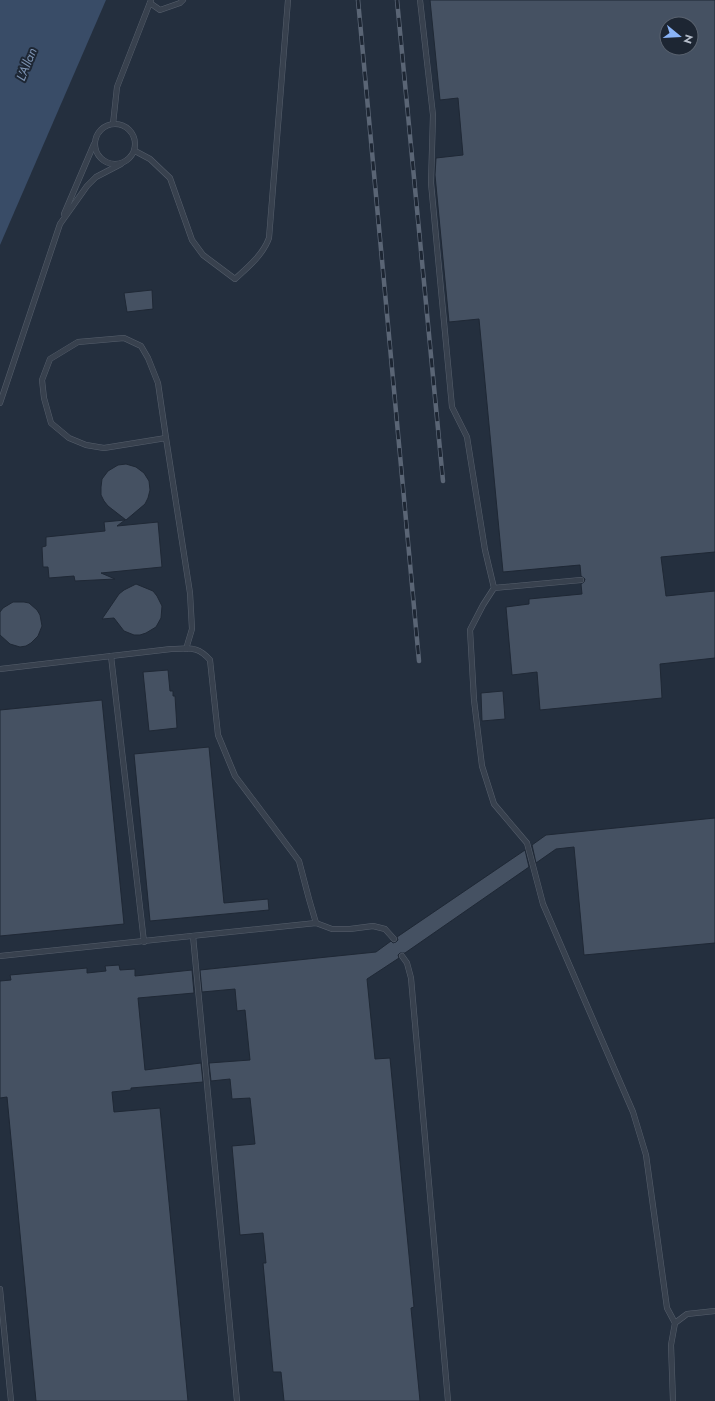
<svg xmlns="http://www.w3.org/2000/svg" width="715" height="1401" font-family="Jost,sans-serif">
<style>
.water{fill:#394c67}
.building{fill:#455162;stroke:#1f2835;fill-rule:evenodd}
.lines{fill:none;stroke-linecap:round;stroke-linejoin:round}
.lane-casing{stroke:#565f6c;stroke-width:6}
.lane{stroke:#38414e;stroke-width:5}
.rail-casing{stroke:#5a6575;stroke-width:4.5}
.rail{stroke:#1d2633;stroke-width:3;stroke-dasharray:9;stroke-linecap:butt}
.labels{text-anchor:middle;stroke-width:4;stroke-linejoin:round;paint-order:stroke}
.water-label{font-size:13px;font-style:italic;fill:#7c92b1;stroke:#1d2633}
</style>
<rect width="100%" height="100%" fill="#242f3e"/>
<path class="water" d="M0 0H106L0 245Z"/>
<g class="building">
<path d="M430 0H715V552L661 557 666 596 715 591V658L660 664 662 698 540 710 537 672 512 675 506 607 529 604V599L582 594 581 584 584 582 585 579 581 576 580 565 503 572 479 319 449 322 435 175 436 158 463 155 458 98 440 100ZM667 24H691V48H667Z"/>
<path d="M152 290 153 309 127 312 124 293Z"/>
<path d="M126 464 136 467 144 473 149 481 150 490 148 498 145 504 126 520 108 506 104 501 101 495V487L102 479 108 471 118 465Z"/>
<path d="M125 520 117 526 158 522 162 567 101 573 115 579 75 581 74 576 49 578 48 567H43L42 547 46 546V537L105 531 104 522Z"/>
<path d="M136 584 153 591 157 596 162 606 161 618 156 627 146 633 140 635H134L124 631 114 618 102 619 119 594 124 590Z"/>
<path d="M13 602H24L29 603 37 610 40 615 42 626 38 636 31 643 26 646 20 647 10 644 0 635V612L3 608Z"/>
<path d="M168 670 170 691H173V696H175L177 728 149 731 143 672Z"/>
<path d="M503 691 505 719 482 721 481 693Z"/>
<path d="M102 700 124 924 0 936V710Z"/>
<path d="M209 747 224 903 268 899 269 910 150 921 134 754Z"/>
<path d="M715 818V943L584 955 574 847 556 849 536 863 532 845 546 835Z"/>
<path d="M525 850 529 867 405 953H400L398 955 399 958 367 979 375 1059 390 1058 414 1307 411 1308 420 1401H284L281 1372H273L263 1263H266L263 1233 240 1235 232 1146 255 1144 250 1098 232 1099 230 1079 211 1081 209 1063 250 1060 245 1010 237 1011 235 989 202 992 200 970 376 952 391 941 393 943 396 942 398 940 397 937Z"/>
<path d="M119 965 120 970 135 969V976L192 970 194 993 138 998 145 1070 201 1063 203 1082 131 1088V1090L112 1092 114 1112 160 1108 188 1401H36L7 1097 0 1098V981L11 980 10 975 87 968V973L106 971 105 966Z"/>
</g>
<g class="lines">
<g class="lane-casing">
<g id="lane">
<path d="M420 0 433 115 431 183 452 407 467 437 485 550 494 588 483 605 470 630 474 700 482 766 494 804 527 843 543 904 633 1112 646 1155 667 1308 675 1323"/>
<path d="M150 3 160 10 180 3 183 0"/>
<circle cx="115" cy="144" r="20"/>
<path d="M113 124 117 87 151 0"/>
<path d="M135 151 150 159 170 178 192 240 203 255 235 279C247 268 263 255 269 238L288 0"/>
<path d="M64 214 94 144"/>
<path d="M0 403 60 224 87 186 96 177 121 164"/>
<path d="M166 438 104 448 86 445 69 438 51 423 44 398 42 380 50 359 78 342 124 338 141 346 148 358 158 383 166 438 190 593 192 629 186 649"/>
<path d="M494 588 581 580"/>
<path d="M111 656 144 942"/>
<path d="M0 669 171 649C189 649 197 645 210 660L218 735 235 776 299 861 309 899 316 923"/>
<path d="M193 936 237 1401"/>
<path d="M0 956 316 923 332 929H350L373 926 385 929 394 939"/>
<path d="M402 956 407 963 411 978 448 1401"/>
<path d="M0 1289 11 1401"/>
<path d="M673 1401 671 1345 675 1323 687 1314 715 1311"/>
</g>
</g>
<use href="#lane" class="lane"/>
<g class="rail-casing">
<g id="rail">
<path d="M358 0 419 661"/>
<path d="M397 0 443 481"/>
</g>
</g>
<use href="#rail" class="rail"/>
</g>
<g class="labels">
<g class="water-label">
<text transform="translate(26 64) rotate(-68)" y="5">L'Allan</text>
</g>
</g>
<g transform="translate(679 36) rotate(108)"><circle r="19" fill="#1d2633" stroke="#59626f"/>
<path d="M0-3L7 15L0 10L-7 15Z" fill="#8ab4f8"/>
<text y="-6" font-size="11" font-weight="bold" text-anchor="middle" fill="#b4bcc9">N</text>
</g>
</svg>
